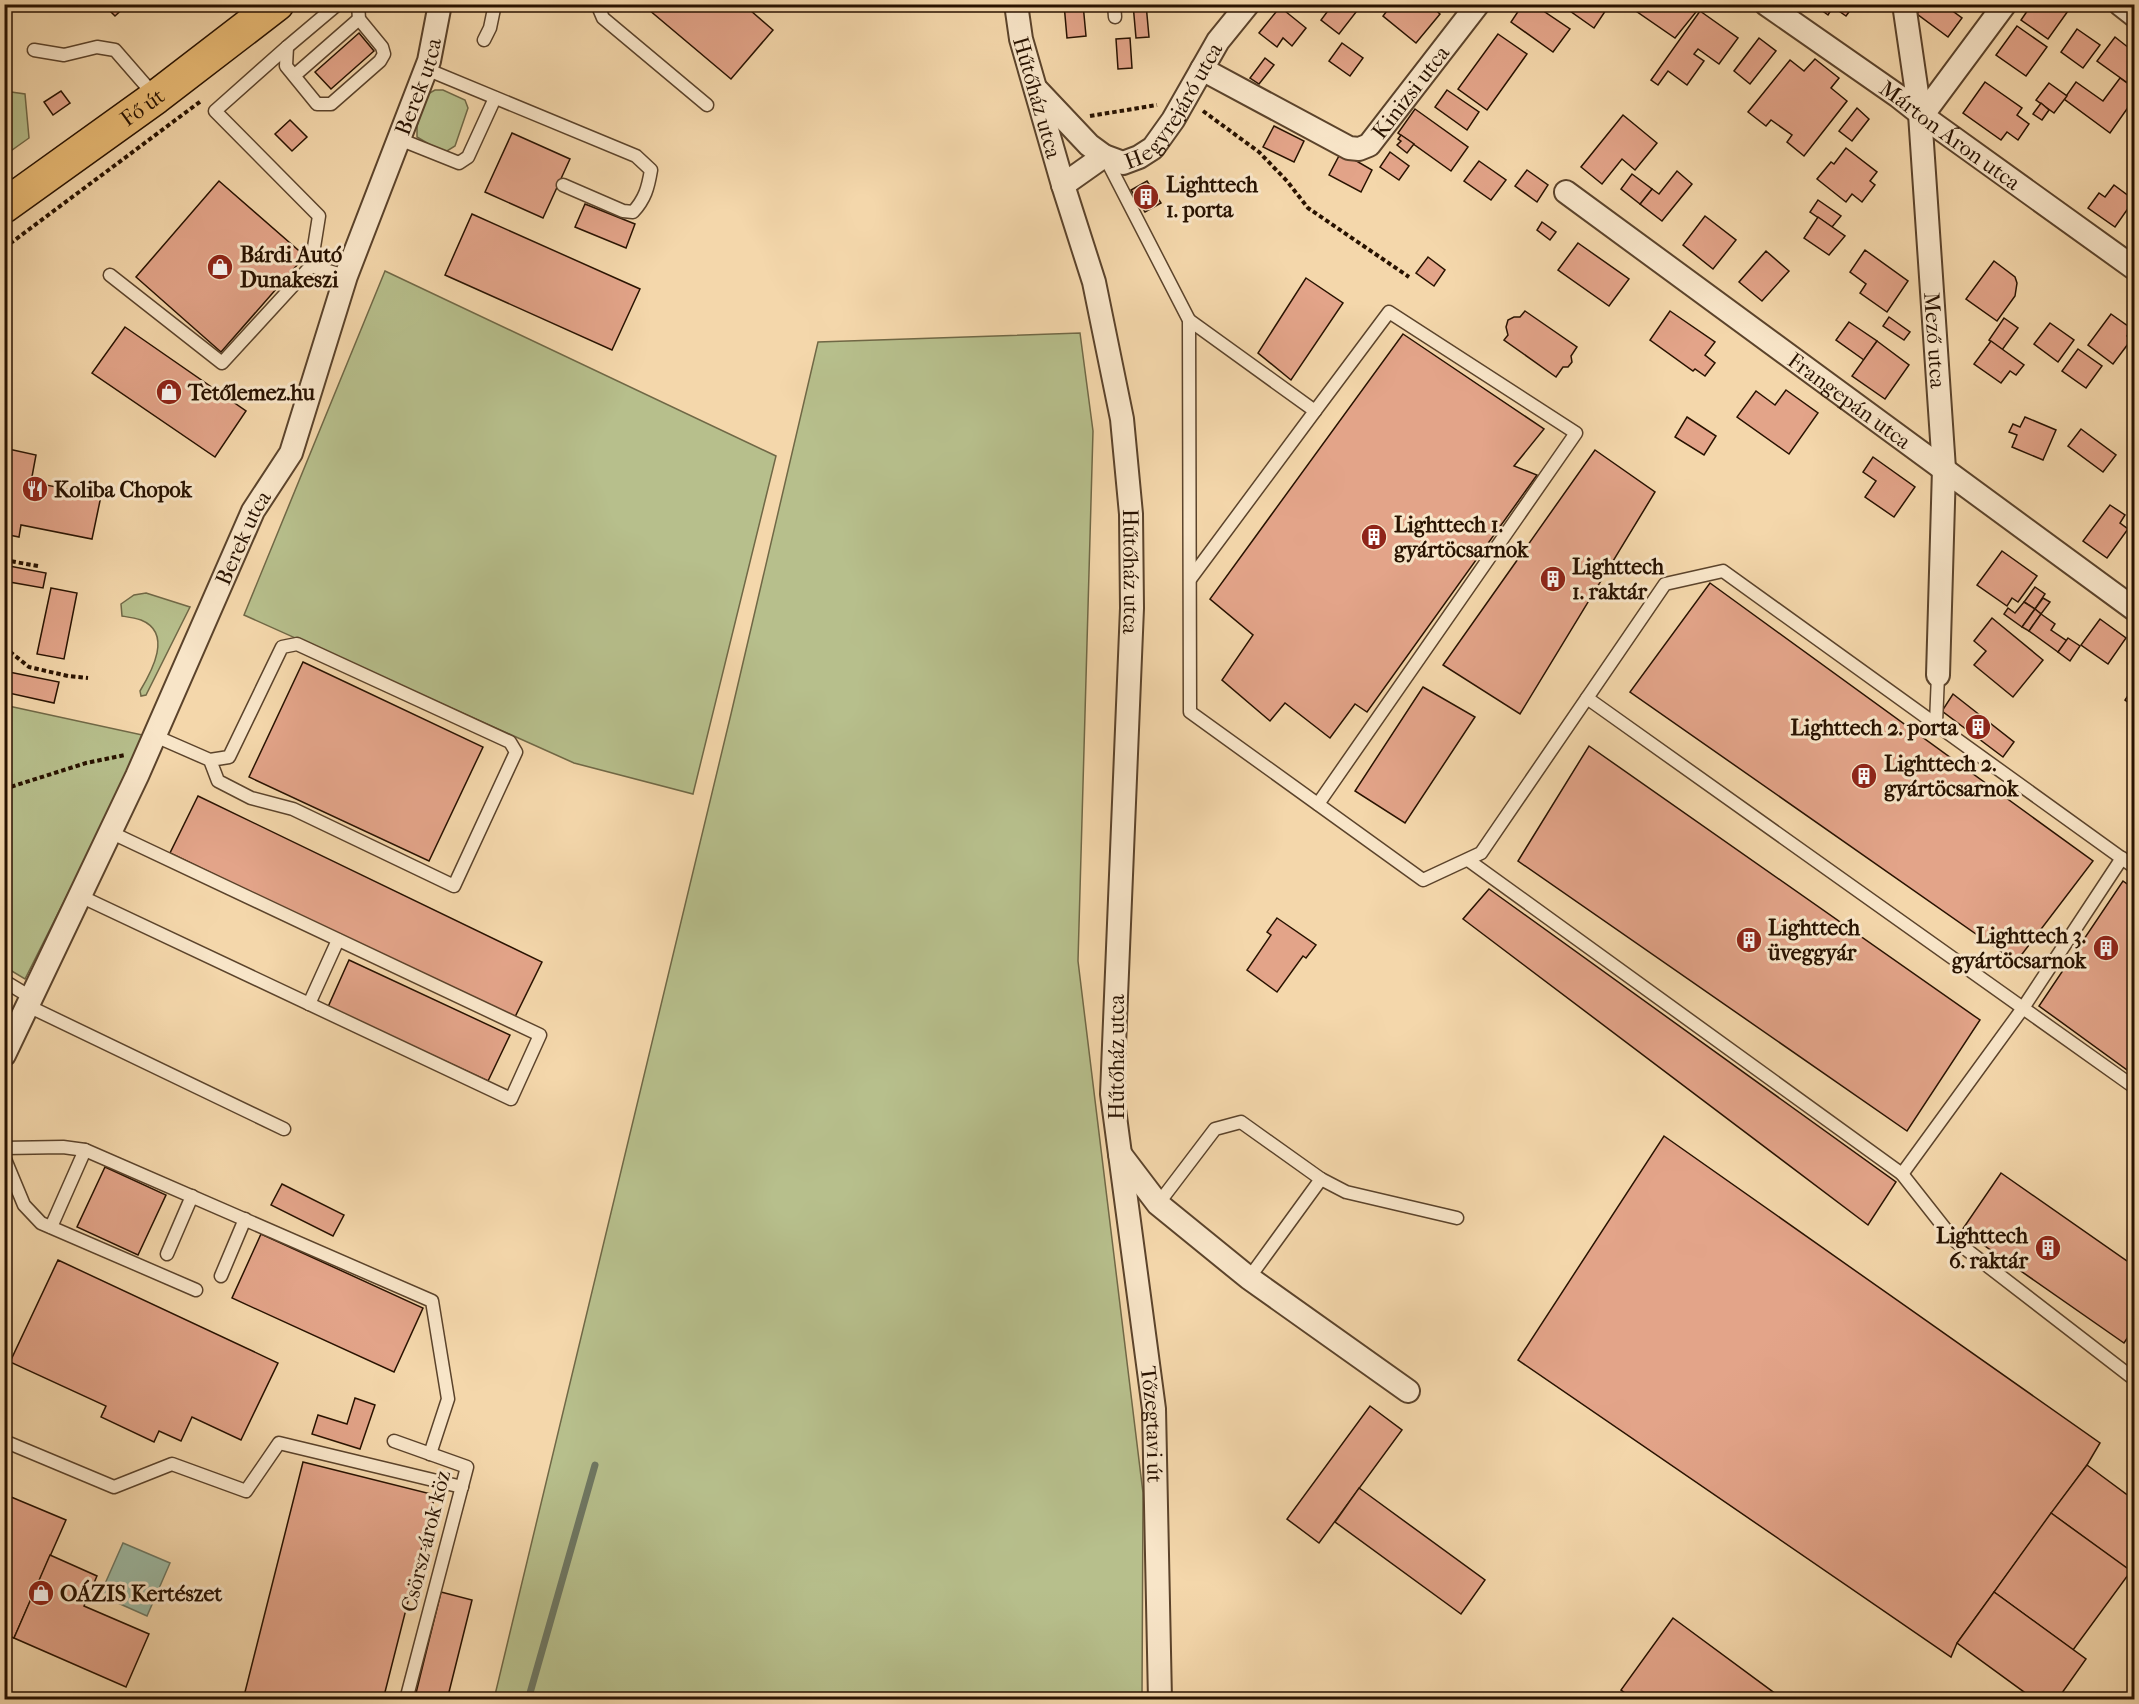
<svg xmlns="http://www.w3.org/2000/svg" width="2139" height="1704" font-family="'IM FELL French Canon',serif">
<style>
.green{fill:#b7bf8c;stroke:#706846;stroke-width:1.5}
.water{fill:#9dbaa4;stroke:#6e7762;stroke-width:1.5}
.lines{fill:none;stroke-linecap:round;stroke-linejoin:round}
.stream{stroke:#6e7762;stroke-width:7}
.building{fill:#e3a489;stroke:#281200;stroke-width:1.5}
.service-casing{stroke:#5b432b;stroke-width:15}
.minor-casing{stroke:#5b432b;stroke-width:26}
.primary-casing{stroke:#281200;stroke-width:36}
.path{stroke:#281200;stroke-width:4;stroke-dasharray:4.5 3;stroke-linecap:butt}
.service{stroke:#f8e5c8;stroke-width:12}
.minor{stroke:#f8e5c8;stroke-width:22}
.primary{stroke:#eabc76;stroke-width:33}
.labels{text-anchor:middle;stroke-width:6;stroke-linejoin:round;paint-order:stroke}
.street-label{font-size:22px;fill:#281200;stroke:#f8e5c8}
.poi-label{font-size:22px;font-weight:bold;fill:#281200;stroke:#f8e5c8;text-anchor:start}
</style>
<rect width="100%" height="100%" fill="#f4d7ab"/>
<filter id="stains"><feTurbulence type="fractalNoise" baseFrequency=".00333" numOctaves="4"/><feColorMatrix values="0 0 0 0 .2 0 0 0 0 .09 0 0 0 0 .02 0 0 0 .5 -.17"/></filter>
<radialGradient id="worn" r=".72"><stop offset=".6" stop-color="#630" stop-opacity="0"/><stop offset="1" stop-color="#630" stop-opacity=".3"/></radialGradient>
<g class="green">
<path d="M435 90H443L465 100 468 108 455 146 447 151 439 150 417 137V126L426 95Z"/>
<path d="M4 91 25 94 29 138 5 155Z"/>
<path d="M385 271 776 456 693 794 574 763 244 615Z"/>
<path d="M1080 333 1093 431 1078 961 1143 1493 1142 1699H494L731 714 818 342Z"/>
<path d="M146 593 190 607 146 695 141 696 140 691C152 671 173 633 141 620 135 618 128 617 122 616L121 604 134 595Z"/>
<path d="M4 705 147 736 25 979 5 967Z"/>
</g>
<path class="water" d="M123 1543 170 1563 147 1616 100 1595Z"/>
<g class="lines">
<path class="stream" d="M528 1700 595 1465"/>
</g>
<g class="building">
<path d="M103 4H128L115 16Z"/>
<path d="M642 4H743L773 30 731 79Z"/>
<path d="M1064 4H1083L1086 36 1067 38Z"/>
<path d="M1133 4H1146L1149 37 1136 38Z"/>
<path d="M1333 4H1356L1360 7 1339 34 1321 20Z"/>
<path d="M1392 4 1401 9 1405 4H1429L1440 14 1416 43 1383 16Z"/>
<path d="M1523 4H1544L1548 7 1545 12 1570 29 1553 52 1511 22Z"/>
<path d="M1574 4H1610L1594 28 1570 11Z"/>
<path d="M1636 4H1685L1696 12 1675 38 1633 9Z"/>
<path d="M1813 4H1855L1846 16 1833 7 1828 15Z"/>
<path d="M1924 4 1934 6 1943 4 1962 18 1948 37 1917 14Z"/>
<path d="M2032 4H2073L2048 39 2021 20Z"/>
<path d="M1280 7 1306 28 1292 46 1283 38 1277 47 1259 33Z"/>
<path d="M1700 11 1738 38 1719 64 1698 49 1694 54 1704 61 1687 85 1668 71 1658 85 1651 80Z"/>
<path d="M2017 26 2047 47 2026 76 1996 55Z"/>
<path d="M2077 29 2100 45 2083 68 2061 52Z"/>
<path d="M359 33 374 51 331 89 315 72Z"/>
<path d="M1498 34 1527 54 1487 110 1458 89Z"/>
<path d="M2115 37 2134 52V77L2129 84 2097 61Z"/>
<path d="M1130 38 1132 68 1118 69 1116 39Z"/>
<path d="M1759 38 1776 51 1750 84 1734 71Z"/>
<path d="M1342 43 1363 58 1350 76 1329 61Z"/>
<path d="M1265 58 1274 65 1259 84 1250 78Z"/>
<path d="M1815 59 1839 78 1831 88 1847 101 1804 156 1787 142 1792 135 1771 120 1766 126 1748 112 1790 60 1804 71Z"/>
<path d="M2120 78 2134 88V99L2110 133 2064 99 2076 82 2103 101Z"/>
<path d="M1985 82 2022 108 2017 115 2029 124 2018 140 2007 132 2001 140 1963 113Z"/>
<path d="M2049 83 2067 96 2054 113 2036 100Z"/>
<path d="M1447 90 1479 112 1467 130 1435 107Z"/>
<path d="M61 91 70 103 53 115 44 102Z"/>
<path d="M2041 103 2049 110 2042 120 2033 114Z"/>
<path d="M1857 108 1869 119 1852 141 1839 131Z"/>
<path d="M1415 109 1468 147 1451 171 1398 133Z"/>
<path d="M1623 115 1657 143 1635 170 1622 159 1602 184 1581 167Z"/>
<path d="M290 120 307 137 292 151 275 134Z"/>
<path d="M1274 126 1304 141 1294 162 1263 147Z"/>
<path d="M512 133 570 159 543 218 485 192Z"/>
<path d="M1401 135 1414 144 1407 153 1397 145 1401 141 1398 139Z"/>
<path d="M1846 148 1877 172 1870 181 1875 185 1862 202 1852 194 1846 202 1817 179 1831 162 1834 164Z"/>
<path d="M1341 152 1372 170 1361 192 1329 175Z"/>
<path d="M1390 152 1409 166 1399 180 1380 167Z"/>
<path d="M1479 161 1506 180 1491 200 1464 181Z"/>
<path d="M1527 170 1548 185 1537 202 1515 186Z"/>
<path d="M1677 171 1692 184 1662 221 1640 204 1652 189 1659 194Z"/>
<path d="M1632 174 1652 189 1640 204 1621 189Z"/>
<path d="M219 181 305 256 221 352 136 277Z"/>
<path d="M1147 181 1161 203 1145 212 1131 190Z"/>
<path d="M2114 185 2134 200 2115 227 2088 208 2099 193 2105 197Z"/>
<path d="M1818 200 1841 216 1832 227 1810 212Z"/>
<path d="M585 204 635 224 626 248 575 227Z"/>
<path d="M472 214 640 289 612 350 445 275Z"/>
<path d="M1705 216 1736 240 1713 269 1683 245Z"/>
<path d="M1818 217 1845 236 1829 255 1804 238Z"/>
<path d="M1542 222 1556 232 1550 240 1537 230Z"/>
<path d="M1578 243 1629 279 1609 306 1558 270Z"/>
<path d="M1865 250 1908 281 1887 312 1860 293 1866 284 1850 272Z"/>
<path d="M1766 251 1789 271 1762 301 1739 282Z"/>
<path d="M1428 257 1445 270 1434 286 1416 273Z"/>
<path d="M1994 261 2015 277 2017 283 2015 296 1997 321 1966 299Z"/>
<path d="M1306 278 1343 303 1291 380 1258 353Z"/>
<path d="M1525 311 1577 347 1571 356 1572 362 1568 367H1563L1556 377 1504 340 1508 335 1506 327 1508 320 1514 317H1520Z"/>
<path d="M1670 311 1715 342 1705 355 1715 363 1705 376 1695 369 1693 371 1650 340Z"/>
<path d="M2111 314 2132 329 2127 336 2131 340 2113 364 2088 345Z"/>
<path d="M1889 317 1910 332 1904 340 1883 326Z"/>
<path d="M2004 318 2018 328 2002 350 1989 340Z"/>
<path d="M1849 322 1877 341 1864 360 1836 340Z"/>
<path d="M2050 323 2074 340 2058 362 2034 344Z"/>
<path d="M125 327 246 411 215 457 92 373Z"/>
<path d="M1403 334 1544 429 1514 466 1537 475 1367 712 1355 704 1330 738 1285 703 1270 721 1222 680 1253 635 1210 599Z"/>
<path d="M1877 341 1909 365 1885 399 1852 376Z"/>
<path d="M1991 341 2024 365 2016 375 2010 371 2001 383 1974 364Z"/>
<path d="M2078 349 2102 366 2086 388 2062 371Z"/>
<path d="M1786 390 1818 413 1789 454 1737 417 1756 391 1775 405Z"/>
<path d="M1687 417 1716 436 1704 455 1675 437Z"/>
<path d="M2025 417 2056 430 2043 460 2012 447 2017 435 2009 432 2013 424 2020 427Z"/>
<path d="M2081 429 2116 455 2103 472 2068 446Z"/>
<path d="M4 448 36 455 31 482 101 496 92 539 21 525 19 537 4 534Z"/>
<path d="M1595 450 1655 492 1520 714 1443 665Z"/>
<path d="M1873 457 1915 487 1894 517 1865 497 1876 481 1863 472Z"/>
<path d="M2110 505 2125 515 2120 523 2128 529 2107 558 2083 541Z"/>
<path d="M2002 551 2037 576 2018 602 2012 598 2007 606 1977 585Z"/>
<path d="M4 565 46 573 43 588 4 581Z"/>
<path d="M1710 583 2093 861 2016 962 1630 692Z"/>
<path d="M2035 587 2045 594 2035 609 2024 602Z"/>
<path d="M51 588 77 593 64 659 37 654Z"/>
<path d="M2043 598 2050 602 2041 614 2035 609Z"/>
<path d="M2024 602 2035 609 2022 627 2004 614 2008 608 2015 613Z"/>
<path d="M2035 609 2041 614 2029 631 2022 627Z"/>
<path d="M2041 614 2055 624 2051 630 2067 641 2058 652 2029 631Z"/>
<path d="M1992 618 2043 660 2013 697 1974 665 1986 651 1974 641Z"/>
<path d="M2100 619 2126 638 2108 664 2081 645Z"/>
<path d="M2068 638 2080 646 2070 661 2058 652Z"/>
<path d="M303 662 483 747 429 861 249 777Z"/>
<path d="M4 671 59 682 54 703 4 692Z"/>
<path d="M1423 687 1475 717 1405 823 1355 791Z"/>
<path d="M2134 687V707L2125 700Z"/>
<path d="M1953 694 2014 742 2003 757 1942 711Z"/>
<path d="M1589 746 1980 1020 1907 1131 1518 861Z"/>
<path d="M198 796 542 962 514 1019 170 853Z"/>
<path d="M2123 881 2134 889V1075L2039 1006Z"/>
<path d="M1489 889 1896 1182 1868 1225 1463 919Z"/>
<path d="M1277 918 1316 945 1306 958 1303 956 1277 992 1247 970 1271 935 1267 932Z"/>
<path d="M349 960 510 1035 488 1081 328 1007Z"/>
<path d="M1664 1136 2100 1443 2087 1465 1957 1643 1951 1657 1518 1360Z"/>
<path d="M105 1167 166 1195 138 1255 77 1227Z"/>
<path d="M2001 1173 2134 1266V1328L2124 1343 1962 1230Z"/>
<path d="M282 1184 344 1215 333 1236 271 1205Z"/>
<path d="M261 1234 423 1308 394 1372 232 1298Z"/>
<path d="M58 1260 278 1363 241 1440 192 1417 181 1441 159 1431 154 1442 101 1417 106 1406 10 1362Z"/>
<path d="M355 1398 375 1405 360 1449 312 1434 318 1415 347 1424Z"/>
<path d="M1370 1406 1402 1430 1319 1543 1287 1519Z"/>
<path d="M303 1462 435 1495 383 1700H243Z"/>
<path d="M2087 1465 2134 1500V1574L2051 1513Z"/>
<path d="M1359 1488 1485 1580 1461 1614 1335 1522Z"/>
<path d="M4 1494 66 1520 14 1638 4 1634Z"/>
<path d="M2051 1513 2131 1571 2073 1650 1994 1592Z"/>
<path d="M50 1555 97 1576 84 1606 149 1634 126 1687 14 1638Z"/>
<path d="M441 1592 472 1600 447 1700 416 1693Z"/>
<path d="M1994 1592 2086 1659 2057 1700H2035L1957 1643Z"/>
<path d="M1673 1618 1784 1700H1635L1621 1690Z"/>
</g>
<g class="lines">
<g class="service-casing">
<g id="service">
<path d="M597 4 603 18 707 105"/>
<path d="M1114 4 1115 17"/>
<path d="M484 40 490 28 495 4"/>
<path d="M287 47 286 66 317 104H331L380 61 384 54 382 47 359 19 358 4"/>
<path d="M34 50 64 55 97 47 115 50 155 96"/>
<path d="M426 69 636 156 651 170C648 188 645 199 633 212L623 211 563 185"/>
<path d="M295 75 359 19"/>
<path d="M399 139 459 163 468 157 495 98"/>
<path d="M1105 157 1189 320 1190 712 1423 880 1481 853 1665 584 1723 571 2134 867"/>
<path d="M311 266 346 276"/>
<path d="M110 275 222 363 311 266 319 216 215 111 287 47 338 4"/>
<path d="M1189 320 1315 411 1191 578"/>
<path d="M1315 411 1389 312 1576 433 1318 804"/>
<path d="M1587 698 2134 1087"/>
<path d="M1936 723 1938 675"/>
<path d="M155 736 210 760 229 757 282 647 297 644 510 742 516 752 454 886 293 809 251 798 218 781 210 760"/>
<path d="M1468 860 1902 1174 2023 1008 2122 858"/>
<path d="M80 896 511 1099 540 1035 110 832"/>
<path d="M4 981 32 998"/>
<path d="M309 1004 338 940"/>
<path d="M28 1006 284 1129"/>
<path d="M4 1148 63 1147 85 1150 432 1301 448 1399 430 1454"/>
<path d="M4 1157 24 1205 41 1223 196 1290"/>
<path d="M1902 1174 1954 1240 2134 1379"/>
<path d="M1321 1179 1346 1192 1457 1218"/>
<path d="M1158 1204 1215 1129 1241 1122 1321 1179 1249 1278"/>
<path d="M51 1227 85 1150"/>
<path d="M167 1254 192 1196"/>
<path d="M221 1276 245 1219"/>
<path d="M4 1441 114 1487 172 1464 246 1491 279 1443 462 1487"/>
<path d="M394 1441 467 1467 406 1700"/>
</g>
</g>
<g class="minor-casing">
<g id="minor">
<path id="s1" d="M1016 4 1021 39 1063 185 1094 282 1122 419 1131 514 1132 608 1112 1094 1154 1409 1160 1700"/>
<path id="s2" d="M1766 4 1898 96 1931 122 2134 268"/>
<path id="s3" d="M1904 4 1920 114 1944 469 1938 675"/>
<path d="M2120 4 2134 15"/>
<path id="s4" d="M1202 69 1349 148 1359 149 1369 145 1478 4"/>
<path id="s5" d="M1038 91 1089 145 1104 156 1123 163 1139 157 1153 148 1173 120 1218 41 1248 4"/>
<path d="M1920 114 1927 109 2005 4"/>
<path d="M1063 185 1104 156"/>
<path id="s6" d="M1566 192 2134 609"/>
<path id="s7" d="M4 1055 137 776 253 511 291 453 346 276 429 61 440 4"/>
<path d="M1120 1154 1158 1204 1249 1278 1408 1391"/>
</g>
</g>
<g class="primary-casing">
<g id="primary">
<path id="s8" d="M4 206 156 97 277 4"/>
</g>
</g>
<g class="path">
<path d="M1203 111 1259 152 1287 181 1308 208 1409 277"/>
<path d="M1090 116 1157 105"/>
<path d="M4 248 201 101"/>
<path d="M4 560 38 566"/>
<path d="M4 647 29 667 68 676 88 678"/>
<path d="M4 789 86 763 125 755"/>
</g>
<use href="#service" class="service"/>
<use href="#minor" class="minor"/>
<use href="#primary" class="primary"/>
</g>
<defs>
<g id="building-disc" transform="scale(1.35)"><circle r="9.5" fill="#8f2418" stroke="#f8e5c8"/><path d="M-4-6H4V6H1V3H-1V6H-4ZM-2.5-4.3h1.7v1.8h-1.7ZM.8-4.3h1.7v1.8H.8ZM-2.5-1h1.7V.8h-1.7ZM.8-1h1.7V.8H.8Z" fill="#fff"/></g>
<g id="shop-disc" transform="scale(1.35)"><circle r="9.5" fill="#8f2418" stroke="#f8e5c8"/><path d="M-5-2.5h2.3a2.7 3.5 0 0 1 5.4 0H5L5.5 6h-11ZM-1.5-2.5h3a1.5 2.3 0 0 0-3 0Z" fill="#fff"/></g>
<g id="restaurant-disc" transform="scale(1.35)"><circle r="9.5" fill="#8f2418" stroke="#f8e5c8"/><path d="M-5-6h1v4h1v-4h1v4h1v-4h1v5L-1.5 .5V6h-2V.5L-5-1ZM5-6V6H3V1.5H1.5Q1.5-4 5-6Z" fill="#fff"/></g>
</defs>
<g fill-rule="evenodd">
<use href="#building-disc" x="1146" y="197"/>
<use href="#shop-disc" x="220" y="267"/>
<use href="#shop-disc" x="169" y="392"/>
<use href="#restaurant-disc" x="35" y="489"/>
<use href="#building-disc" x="1374" y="537"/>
<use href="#building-disc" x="1553" y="579"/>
<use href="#building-disc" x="1978" y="727"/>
<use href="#building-disc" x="1864" y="776"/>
<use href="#building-disc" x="1749" y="940"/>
<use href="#building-disc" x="2106" y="948"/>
<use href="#building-disc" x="2048" y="1248"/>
<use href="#shop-disc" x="41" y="1593"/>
</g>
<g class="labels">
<g class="street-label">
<text dy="8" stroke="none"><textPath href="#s7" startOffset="1056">Berek utca</textPath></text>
<text dy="8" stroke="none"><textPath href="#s4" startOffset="255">Kinizsi utca</textPath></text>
<text dy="8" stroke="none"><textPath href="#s1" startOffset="96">Hűtőház utca</textPath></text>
<text dy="8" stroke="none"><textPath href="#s5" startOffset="192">Hegyrejáró utca</textPath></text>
<text dy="8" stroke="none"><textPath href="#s8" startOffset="170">Fő út</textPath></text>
<text dy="8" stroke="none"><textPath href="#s2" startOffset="226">Márton Áron utca</textPath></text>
<text dy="8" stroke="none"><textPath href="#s3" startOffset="338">Mező utca</textPath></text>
<text dy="8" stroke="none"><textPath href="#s6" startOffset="352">Frangepán utca</textPath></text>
<text dy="8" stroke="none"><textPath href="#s7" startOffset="570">Berek utca</textPath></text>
<text dy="8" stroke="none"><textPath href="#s1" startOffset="582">Hűtőház utca</textPath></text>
<text transform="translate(1116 1057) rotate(-90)" y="8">Hűtőház utca</text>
<text dy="8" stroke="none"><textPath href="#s1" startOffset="1438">Tőzegtavi út</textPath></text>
<text transform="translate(425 1541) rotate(-76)" y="8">Csörsz-árok köz</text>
</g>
<g class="poi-label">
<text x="1166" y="192">Lighttech<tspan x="1166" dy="25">1. porta</tspan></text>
<text x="240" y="262">Bárdi Autó<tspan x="240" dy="25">Dunakeszi</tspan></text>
<text x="188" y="400">Tetőlemez.hu</text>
<text x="54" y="497">Koliba Chopok</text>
<text x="1394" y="532">Lighttech 1.<tspan x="1394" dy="25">gyártöcsarnok</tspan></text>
<text x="1572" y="574">Lighttech<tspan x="1572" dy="25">1. raktár</tspan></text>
<text x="1958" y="735" text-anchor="end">Lighttech 2. porta</text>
<text x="1884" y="771">Lighttech 2.<tspan x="1884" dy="25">gyártöcsarnok</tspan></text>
<text x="1768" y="935">Lighttech<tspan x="1768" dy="25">üveggyár</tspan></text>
<text x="2086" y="943" text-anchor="end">Lighttech 3.<tspan x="2086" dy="25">gyártöcsarnok</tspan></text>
<text x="2028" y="1243" text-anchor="end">Lighttech<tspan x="2028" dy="25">6. raktár</tspan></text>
<text x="60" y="1601">OÁZIS Kertészet</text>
</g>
</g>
<rect width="2139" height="1704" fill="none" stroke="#f4d7ab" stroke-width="24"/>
<rect x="6" y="6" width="2127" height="1692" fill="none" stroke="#281200" stroke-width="3"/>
<rect x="12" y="12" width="2115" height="1680" fill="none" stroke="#281200" stroke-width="1.5"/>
<rect width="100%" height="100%" filter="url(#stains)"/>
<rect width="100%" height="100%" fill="url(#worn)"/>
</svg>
